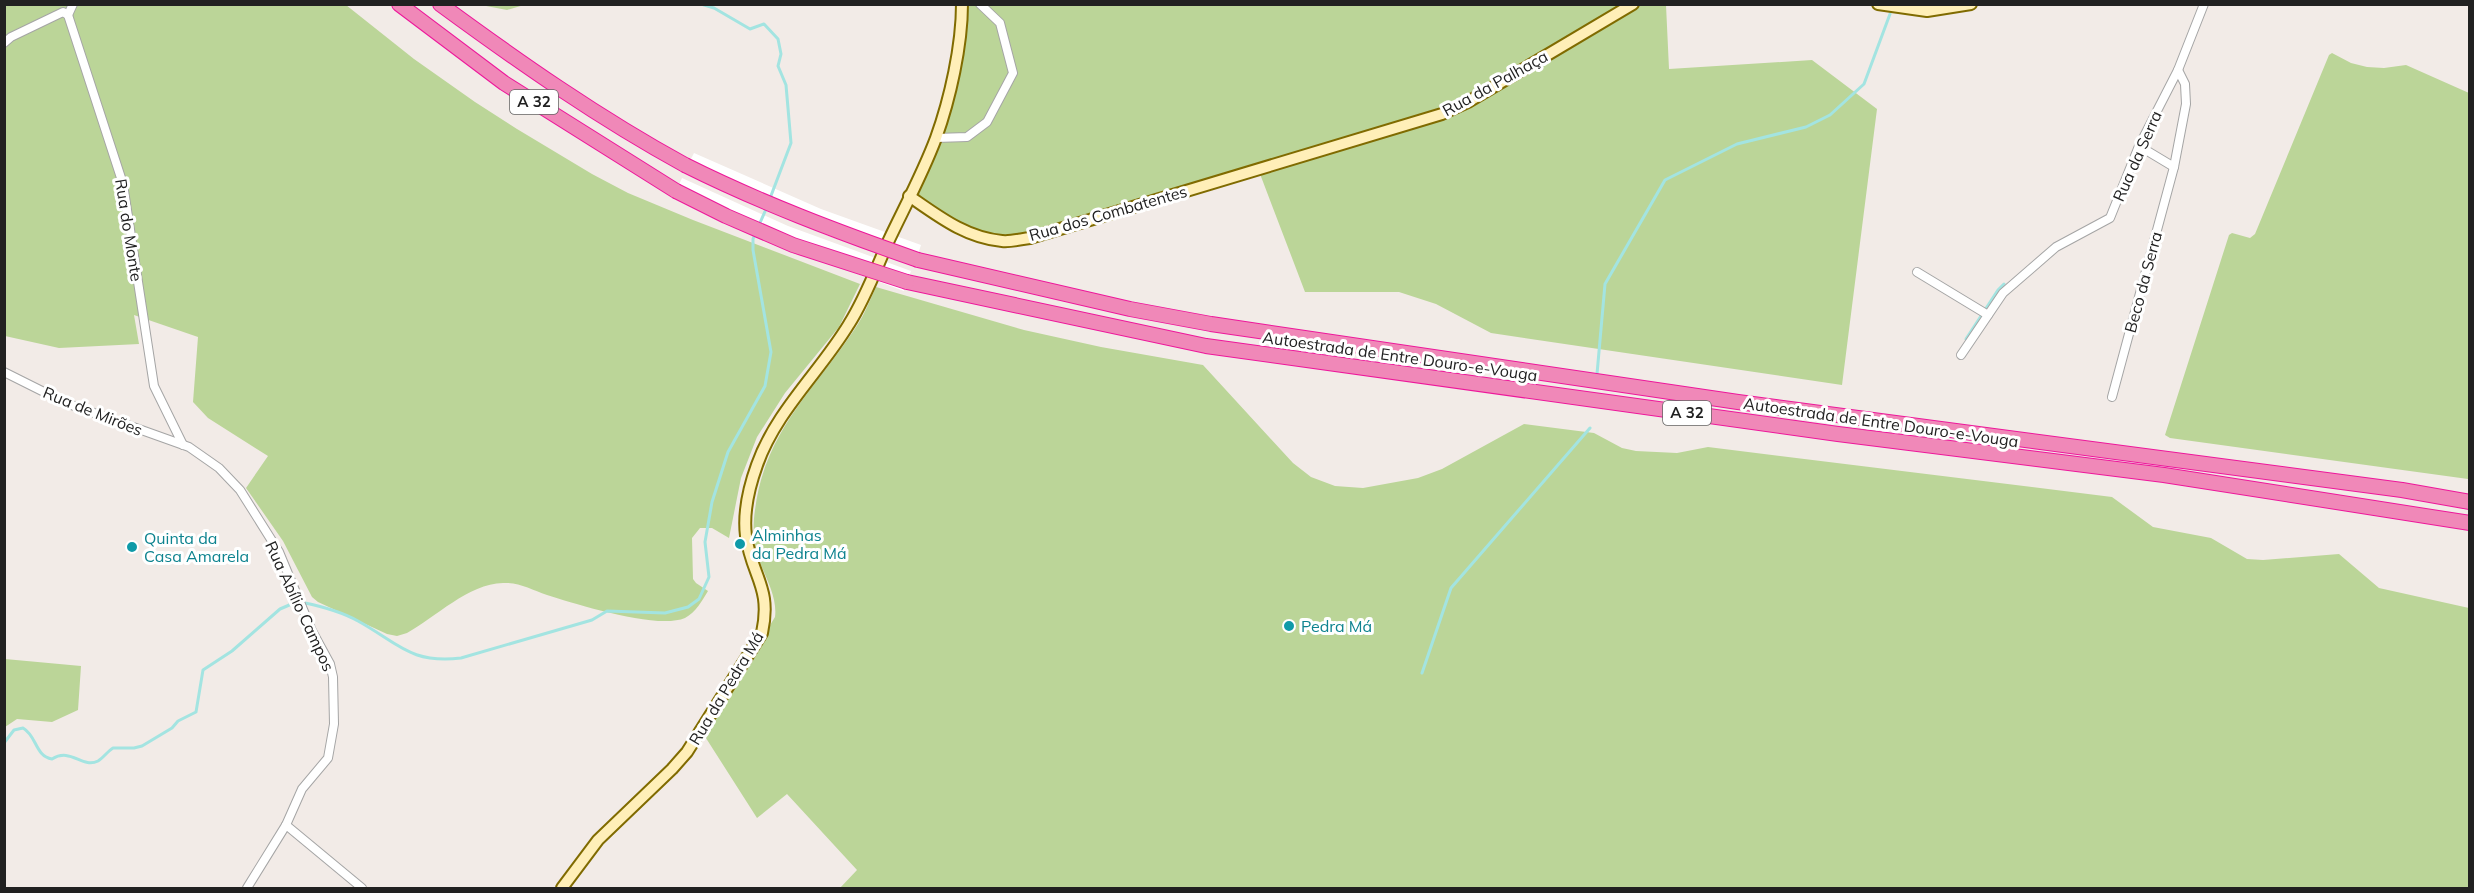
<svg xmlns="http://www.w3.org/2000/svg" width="2474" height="893" font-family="Mulish,sans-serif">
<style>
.forest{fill:#bbd598}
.pier{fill:#fff}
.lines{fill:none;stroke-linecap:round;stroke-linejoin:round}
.stream{stroke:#a3e4e1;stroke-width:3}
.street-casing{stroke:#a5a5a5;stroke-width:10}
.secondary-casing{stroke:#806b00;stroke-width:14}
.highway-casing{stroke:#ed179b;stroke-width:16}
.street{stroke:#fff;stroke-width:8}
.secondary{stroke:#ffefb8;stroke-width:10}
.highway{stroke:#f088b8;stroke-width:14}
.highway-bridge-casing{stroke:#ed179b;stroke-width:16;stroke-linecap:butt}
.highway-bridge{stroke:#f088b8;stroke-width:14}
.culture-dot{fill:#0f9aa8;stroke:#fff;stroke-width:2}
.labels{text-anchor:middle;stroke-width:6;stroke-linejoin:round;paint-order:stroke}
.shield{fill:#fff;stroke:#646464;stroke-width:1.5}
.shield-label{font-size:15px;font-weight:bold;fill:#212121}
.street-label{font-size:16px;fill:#212121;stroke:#fff}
.culture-label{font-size:16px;fill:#0d838f;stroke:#fff;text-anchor:start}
</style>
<rect width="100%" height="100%" fill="#f2ebe7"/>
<g class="forest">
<path d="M5 5H346L414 59 475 102 517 129 592 174 628 193 693 220 860 284 839 327 785 393 757 437 741 478 729 538 712 528H700L692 538 693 579 696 583 708 591C702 601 696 612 685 618 657 630 576 604 547 595 532 590 519 582 503 583 468 584 436 617 407 633L397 636 387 634 318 602 312 597 283 541 246 488 268 456 208 418 193 402 198 337 134 315 139 344 59 348 5 336Z"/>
<path d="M481 5H524L507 10Z"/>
<path d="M962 5H1666L1669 69 1812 60 1877 109 1842 385 1491 333 1436 304 1399 292H1305L1257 166 1030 238 975 236 909 196 936 138 954 74Z"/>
<path d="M2332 53 2351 63 2367 67 2384 68 2406 65 2469 93 2468 479 2170 438 2165 435 2229 235 2232 233 2250 238 2255 234 2329 55Z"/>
<path d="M876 287 1024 330 1101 347 1203 365 1293 463 1311 477 1335 486 1363 488 1418 478 1442 469 1524 424 1594 433 1622 448 1636 451 1677 453 1708 447 2112 497 2153 527 2211 538 2247 559 2263 560 2339 554 2379 588 2469 608V888H840L857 870 787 794 757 818 704 735 775 617C778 595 762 572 756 551 753 538 753 523 755 510 765 429 817 388 858 324 865 313 870 300 876 287Z"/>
<path d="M5 659 81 666 78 710 52 722 17 719 5 727Z"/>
</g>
<g class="pier">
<path d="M694 153 821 209 921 245 914 266 826 235 684 173Z"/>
<path d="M682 178 788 226 911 271 904 291 771 242 673 198Z"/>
</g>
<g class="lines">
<g class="stream">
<path d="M701 4 714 8 750 29 764 24 778 39 781 54 778 66 786 85 791 143 769 201"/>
<path d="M759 225 767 207"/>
<path d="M1966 339 1998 290 2004 284"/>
<path d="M1597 374 1605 284 1665 180 1737 144 1806 127 1830 115 1864 84 1890 14"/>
<path d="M305 603C324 607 342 612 358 621 398 643 410 664 461 658L592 620 607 611 665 613 688 607 699 599 709 577 705 542 712 502 728 452 765 386 771 352 753 250V239L755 234"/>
<path d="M1422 673 1451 588 1590 428"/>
<path d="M4 743 14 730 23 728C37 736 35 756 52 759 71 747 82 769 98 761 103 758 108 751 113 748H134L142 746 172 728 178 721 196 712 203 670 232 651 280 609 294 603"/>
</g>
<g class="street-casing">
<g id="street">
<path d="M68 15 73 4"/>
<path d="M4 43 11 37 63 12 68 15 123 184 154 386 183 445"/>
<path d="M936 138 967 137 987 122 1013 73 1000 23 980 4"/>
<path d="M2139 146 2174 167"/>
<path d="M1917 272 1988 315"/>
<path d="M1961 355 2003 293 2056 247 2110 218 2139 146 2178 70 2204 4"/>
<path d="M4 372 66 403 189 447 219 468 240 490 279 552 312 631 330 664 333 677 334 724 328 758 302 789 286 825 247 888"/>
<path d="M2112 397 2174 167 2186 104 2185 84 2178 70"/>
<path d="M286 825 362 888"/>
</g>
</g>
<g class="secondary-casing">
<g id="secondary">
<path d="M1878 4 1927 11 1971 4"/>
<path d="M909 196C938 216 966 238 1002 241 1011 242 1021 239 1030 238L1442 114 1468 102 1633 4"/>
<path d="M562 888 598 840 672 769 687 752 762 633C772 587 752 577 746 536 743 512 749 487 757 465 776 411 820 372 849 324 865 299 876 269 888 242 904 208 923 173 936 138 950 99 962 46 962 4"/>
</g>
</g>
<g class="highway-casing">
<g id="highway">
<path d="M399 4 504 83 676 191"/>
<path d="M440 4C519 62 599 118 685 165"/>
<path d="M918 260 1130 309 1211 324 1738 402 2402 490 2470 502"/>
<path d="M907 282 1206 346 1838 434 2164 475 2470 523"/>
</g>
</g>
<use href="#street" class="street"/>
<use href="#secondary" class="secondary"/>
<use href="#highway" class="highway"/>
<g class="highway-bridge-casing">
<g id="highway-bridge">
<path d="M685 165C761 203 838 232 918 260"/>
<path d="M676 191 726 216 793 245 907 282"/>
</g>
</g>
<use href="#highway-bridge" class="highway-bridge"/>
</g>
<g class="culture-dot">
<circle cx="740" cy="544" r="6"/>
<circle cx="132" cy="547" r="6"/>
<circle cx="1289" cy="626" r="6"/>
</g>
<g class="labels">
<g class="shield">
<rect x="510" y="90" width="48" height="24" rx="4.5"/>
<rect x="1663" y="401" width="48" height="24" rx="4.5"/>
</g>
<g class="shield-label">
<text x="534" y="107">A 32</text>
<text x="1687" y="418">A 32</text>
</g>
<g class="street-label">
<text transform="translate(1495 83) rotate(-29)" y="6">Rua da Palhaça</text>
<text transform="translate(2137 156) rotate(-66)" y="6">Rua da Serra</text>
<text transform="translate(1108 213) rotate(-16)" y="6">Rua dos Combatentes</text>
<text transform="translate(129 230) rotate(81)" y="6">Rua do Monte</text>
<text transform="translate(2143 282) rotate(-75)" y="6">Beco da Serra</text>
<text transform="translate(1400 356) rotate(8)" y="6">Autoestrada de Entre Douro-e-Vouga</text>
<text transform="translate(93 411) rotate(22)" y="6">Rua de Mirões</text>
<text transform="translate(1881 422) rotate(8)" y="6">Autoestrada de Entre Douro-e-Vouga</text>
<text transform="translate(300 606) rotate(65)" y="6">Rua Abílio Campos</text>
<text transform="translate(726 688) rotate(-59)" y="6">Rua da Pedra Má</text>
</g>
<g class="culture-label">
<text x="752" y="541">Alminhas<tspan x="752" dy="18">da Pedra Má</tspan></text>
<text x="144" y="544">Quinta da<tspan x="144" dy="18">Casa Amarela</tspan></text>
<text x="1301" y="632">Pedra Má</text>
</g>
</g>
<rect width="2474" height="893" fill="none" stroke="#212121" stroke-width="12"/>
</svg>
